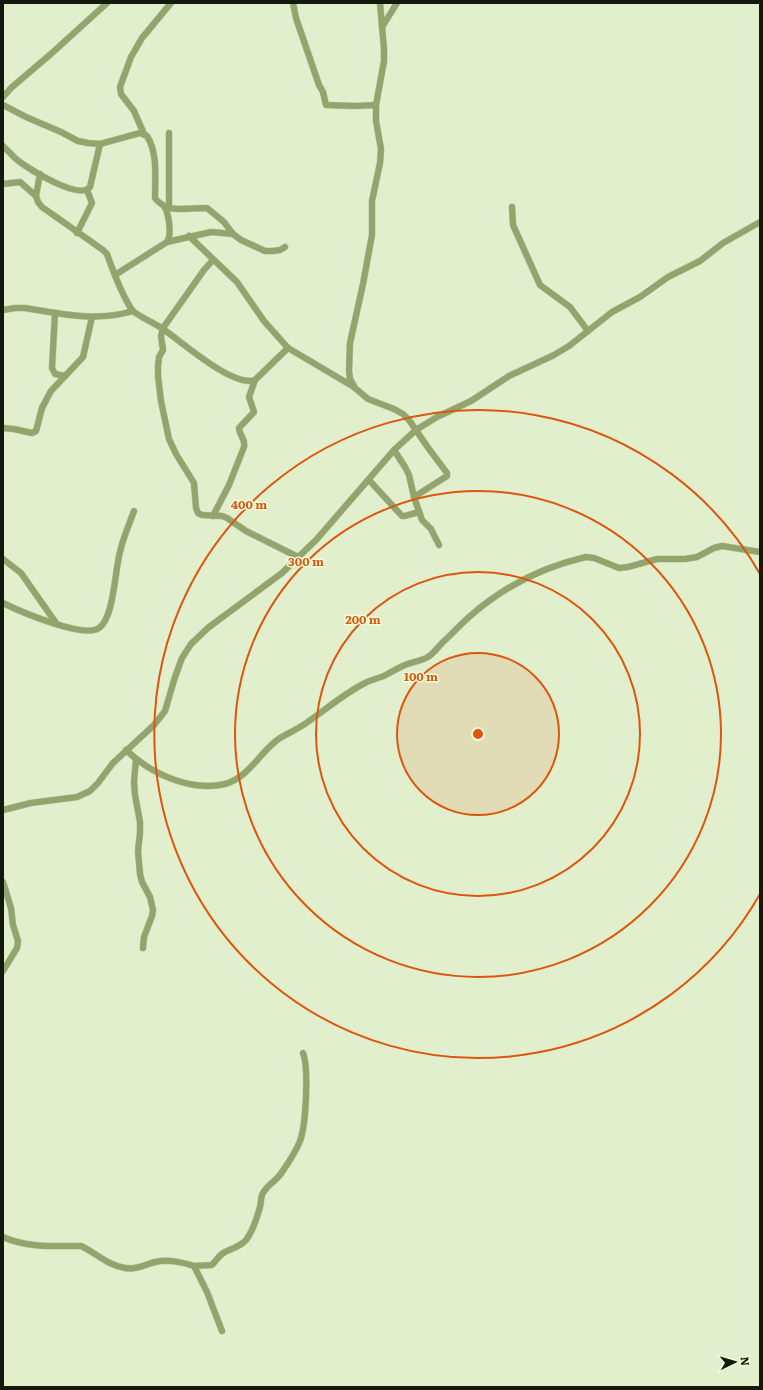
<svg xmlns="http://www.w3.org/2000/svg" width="763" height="1390" font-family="Literata,serif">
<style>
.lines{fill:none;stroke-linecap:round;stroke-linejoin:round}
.street-casing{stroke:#bdc8aa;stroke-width:7}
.street{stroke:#91a56c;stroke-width:6}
.ring{fill:none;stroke:#dd560c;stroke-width:2}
.centre{fill:#dd560c;stroke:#effcda;stroke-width:2}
.ring-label{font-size:12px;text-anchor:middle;font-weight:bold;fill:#dd560c;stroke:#effcda;stroke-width:3;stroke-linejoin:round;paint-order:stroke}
</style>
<rect width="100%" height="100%" fill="#e2efcd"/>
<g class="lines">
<g class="street-casing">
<g id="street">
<path d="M293 3 296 18 319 85 323 92 326 105 355 106 376 105"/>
<path d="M380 3 384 49V61L376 105V121L381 149 380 163 372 201V235L363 284 350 343 349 371 350 379 355 388 368 399 394 409 403 414 409 420 429 449 447 473V476L414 497"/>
<path d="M382 27 397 3"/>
<path d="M3 97 11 88 52 53 107 3"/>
<path d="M3 105 26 117 61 132 78 141 88 143 100 144 140 133 147 136C158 153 155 178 155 198 157 202 161 203 164 206 169 213 172 235 167 242"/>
<path d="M144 134 134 111 121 94 120 87 131 57 142 38 171 3"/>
<path d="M3 146C7 150 12 155 16 159 27 168 79 201 90 187L100 144"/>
<path d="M3 184 20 182 36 196 38 202 42 207 103 250 107 254C113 271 122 295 132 310 136 315 156 324 163 329 181 341 233 388 255 380L288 348"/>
<path d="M36 196 40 174"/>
<path d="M512 207 513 225 540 285 570 307 588 331"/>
<path d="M166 208 179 209 207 208 224 222 233 234"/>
<path d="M169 208V133"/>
<path d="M77 233 92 203 87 190"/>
<path d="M189 236 237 282 264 321 288 348 354 387"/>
<path d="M213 260 204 270 163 328 161 336 163 350 159 357 158 366V376L161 401 169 439 176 454 194 483 196 508 198 513 202 515 222 516 227 518 246 531 298 557"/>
<path d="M115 275 167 242 211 232 233 234 241 240 265 251H273L280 250 285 247"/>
<path d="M3 310 15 308H25C61 314 97 322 133 311"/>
<path d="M55 313 52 368 55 374 65 376"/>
<path d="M3 428 14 429 32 433 36 431 42 408 51 391 83 357 92 317"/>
<path d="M394 450 405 467 409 475 414 497 422 520 431 529 439 545"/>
<path d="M369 480 402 516H405L419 512"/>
<path d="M213 516 229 485 244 447C246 439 239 435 239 428L254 412 249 397 255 380"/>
<path d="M3 559 21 573 56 623"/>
<path d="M3 603C19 611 84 639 99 628 114 618 115 569 120 552 123 538 129 525 134 511"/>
<path d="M126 750C151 774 191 792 225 784 250 777 260 751 280 738 290 732 300 728 309 721 328 708 346 692 367 682 372 680 378 678 384 676 391 672 398 668 405 665 413 662 421 661 428 657 434 653 438 647 443 642 452 634 460 625 469 617 503 587 542 567 586 557L594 558 619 568 628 567 657 559H685L697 557 714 548 722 546 760 552"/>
<path d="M136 759 134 782 135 795 140 822V833L138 851 140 874 142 882 150 897 153 910 152 916 144 937 143 948"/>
<path d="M3 810 31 803 77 797 90 791 98 783 113 763 154 725 165 711 175 677 182 658 191 644 209 627 282 573 317 539 394 450 416 430 437 417 471 401 509 376 554 355 569 346 612 312 640 297 668 277 700 261 723 243 760 222"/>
<path d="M3 882 11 908 13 925 18 941 17 948 3 971"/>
<path d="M3 1237C27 1248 55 1246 81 1246 96 1253 107 1265 125 1268 136 1270 144 1265 155 1262 169 1259 181 1262 194 1266L207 1292 222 1331"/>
<path d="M194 1266 212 1265C216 1261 219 1255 225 1252 232 1248 240 1247 246 1240 253 1231 257 1218 260 1207 261 1203 261 1198 262 1195 266 1185 277 1181 282 1172 289 1162 296 1151 300 1141 306 1125 309 1068 303 1053"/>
</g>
</g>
<use href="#street" class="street"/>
</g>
<circle cx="478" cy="734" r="81" fill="#dd560c" fill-opacity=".12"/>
<g class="ring">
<circle cx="478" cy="734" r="81"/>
<circle cx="478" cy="734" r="162"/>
<circle cx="478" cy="734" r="243"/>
<path d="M760 894A324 324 0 1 1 760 574"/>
</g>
<circle cx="478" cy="734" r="6" class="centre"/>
<g class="ring-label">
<text x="249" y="509">400 m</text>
<text x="306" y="566">300 m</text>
<text x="363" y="624">200 m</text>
<text x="421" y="681">100 m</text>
</g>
<rect width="763" height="1390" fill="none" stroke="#15190d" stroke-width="8"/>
<g transform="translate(735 1362) rotate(85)" stroke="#effcda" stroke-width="3" paint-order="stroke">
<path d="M0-3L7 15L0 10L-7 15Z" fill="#15190d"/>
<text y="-6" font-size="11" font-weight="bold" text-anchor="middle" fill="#15190d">N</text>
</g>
</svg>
